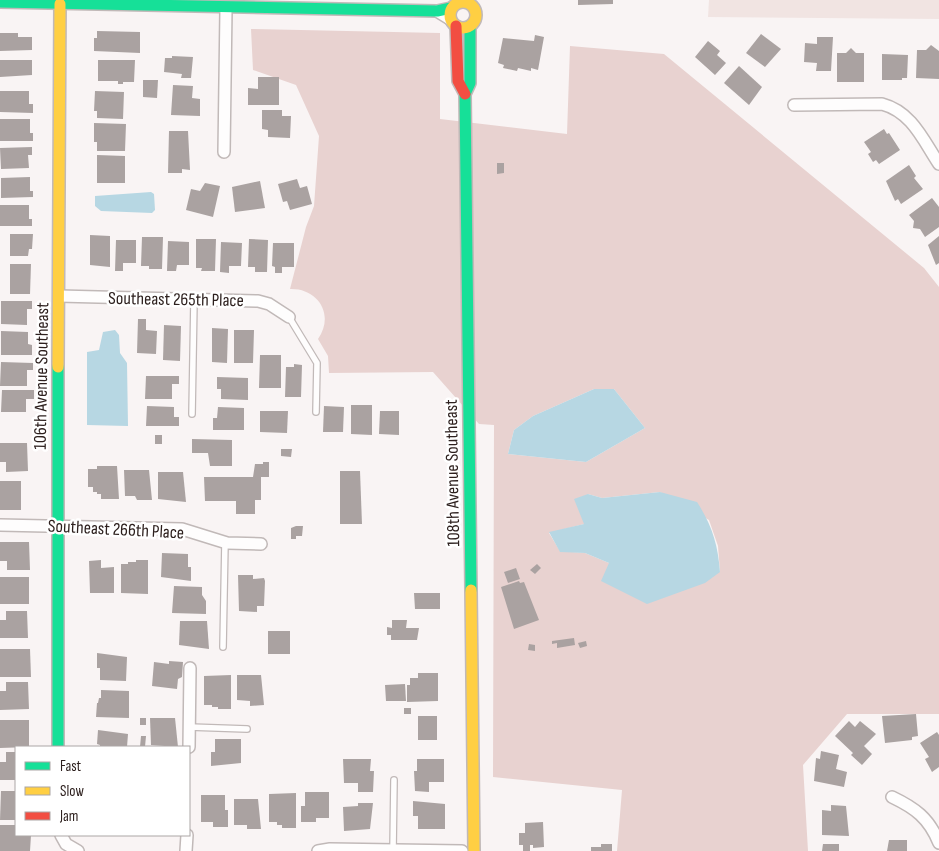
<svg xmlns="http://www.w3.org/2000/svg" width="939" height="851" font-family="'Sofia Sans Condensed',sans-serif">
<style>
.built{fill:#f1e4e2}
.green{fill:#e8d2d0;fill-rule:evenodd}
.water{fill:#b7d7e3}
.building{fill:#aaa2a1}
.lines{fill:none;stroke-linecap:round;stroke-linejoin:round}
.lane-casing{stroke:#c1b9b8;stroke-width:8}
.street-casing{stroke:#c1b9b8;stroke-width:14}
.fast-casing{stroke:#c1b9b8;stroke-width:14}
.slow-casing{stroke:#c1b9b8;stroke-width:14}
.jam-casing{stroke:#c1b9b8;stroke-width:14}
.lane{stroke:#fefdfd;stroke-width:5.5}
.street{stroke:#fefdfd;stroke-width:11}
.fast{stroke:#16e098;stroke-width:11}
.slow{stroke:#ffcf43;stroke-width:11}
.jam{stroke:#f24e42;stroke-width:11}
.labels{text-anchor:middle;stroke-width:5;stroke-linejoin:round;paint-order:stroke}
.street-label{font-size:18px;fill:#2d201e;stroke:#fff}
</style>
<rect width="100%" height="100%" fill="#f9f4f4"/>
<path class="built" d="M709 0H939V19L708 17Z"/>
<path class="green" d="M251 29 440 33V119L567 134 570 46 664 54 924 268 939 287V714H847L803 765 808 851H617L622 790 493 777 494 425 479 424 433 372 329 373 328 356 318 339C335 315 318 288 290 289L306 227 314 206 319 136 296 85 253 70ZM594 389H614L645 428 586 462 508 454 514 430 533 416ZM660 492 709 520 718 546 720 572 609 563 585 553 560 551 549 533 584 524 588 494 602 498Z"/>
<g class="water">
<path d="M151 192 154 194 155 210 152 213 101 211 95 206V196Z"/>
<path d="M115 330 119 335 120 353 127 363 128 426 87 425V352L99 350 103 332Z"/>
<path d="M594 389H614L645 428 586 462 508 454 514 430 533 416Z"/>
<path d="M660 492 697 502C712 525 718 545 720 572L705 583 647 604 601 581 609 563 585 553 560 552 549 532 584 524 574 499 588 494 602 498Z"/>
</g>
<g class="building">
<path d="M578 0H613V4L578 5Z"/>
<path d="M97 31 140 32V53L94 51V38H97Z"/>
<path d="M0 33H18V37H32V50L0 51Z"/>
<path d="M761 34 781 49 765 67 746 53Z"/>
<path d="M535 35 544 37 538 70 531 68V71L518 68 517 71 503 68 504 65 498 63 503 38 534 41Z"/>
<path d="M817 37H833L831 71H816L817 63 804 62 805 43 817 44Z"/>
<path d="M708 41 720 51 717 55 726 63 715 75 695 57Z"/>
<path d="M931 45 939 51V79L916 78 917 50H926Z"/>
<path d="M851 48 856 53H864V82H837V53H846Z"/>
<path d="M882 54 908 55 907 78H902V80H882Z"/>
<path d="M172 56 193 57 191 78H181L182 74 164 72 165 58H172Z"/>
<path d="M0 60H32V75L0 77Z"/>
<path d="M98 60H135L134 82H123V84H118V81H98Z"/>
<path d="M739 66 762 87 749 105 724 83Z"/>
<path d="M258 77H279V105H248V88L258 89Z"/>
<path d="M143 80H158L157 98 143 97Z"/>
<path d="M173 85 193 86 192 98 200 99V116L171 115Z"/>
<path d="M0 91H29V104H33V113L0 112Z"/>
<path d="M95 91 124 92 123 119 97 118V111H94Z"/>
<path d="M262 110H282V116H291L290 138 268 137V130L262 129Z"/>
<path d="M0 119H30V133H33V141H0Z"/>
<path d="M94 123 126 124 125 151H97V142H94Z"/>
<path d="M884 129 887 134 889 133 900 150 879 164 876 160 873 162 868 154 871 152 864 142Z"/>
<path d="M169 131H188L190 170 182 169V173H168Z"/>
<path d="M32 147V155H28L29 168 1 169 0 148Z"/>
<path d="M97 155 125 156V183H97Z"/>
<path d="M497 163H504V173L497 174Z"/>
<path d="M909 165 916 176 914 178 923 189 901 204 898 199 895 201 886 181Z"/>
<path d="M30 177V191H33V197L1 198V178Z"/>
<path d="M297 179 300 188 307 186 312 204 290 210 287 201 283 202 278 184Z"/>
<path d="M260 181 265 208 235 212 232 187Z"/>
<path d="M205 183 220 186 213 217 186 210 191 189 200 191Z"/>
<path d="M932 198 939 207V227L925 237 920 229 913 228 914 221 909 215Z"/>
<path d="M0 205H29V219H32V226H0Z"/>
<path d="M10 234H33L32 249H29L28 256H10Z"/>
<path d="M90 235 110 236V267L90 265Z"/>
<path d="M939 236V263L936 265 928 245Z"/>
<path d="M142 237H163L162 269H149V266H141Z"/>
<path d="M196 239H216L215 271H201L202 268H196Z"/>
<path d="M249 239 268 240 267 272H255V267H248Z"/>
<path d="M116 240H136V263H123V271H115Z"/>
<path d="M168 241 189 242V265H177L176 271H167Z"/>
<path d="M221 242 242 243 241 266H229V273L220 272Z"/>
<path d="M273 243H294V267H282V273H275V267L272 266Z"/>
<path d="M10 264H31L30 294H10Z"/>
<path d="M1 301H32V309H27V325L1 324Z"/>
<path d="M138 319H146V330L157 331 156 354 137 353Z"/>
<path d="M164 325 181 326 180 361 163 360Z"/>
<path d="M212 328 228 329 227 363 212 362Z"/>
<path d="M234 330H254L253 363H234Z"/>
<path d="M1 331 28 332V344L32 345V355H1Z"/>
<path d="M260 355H281V388H259Z"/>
<path d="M1 362 33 363V370H27V386H0Z"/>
<path d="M294 364 302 365 301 397H285L286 367H294Z"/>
<path d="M146 376H179V384H172V399H145Z"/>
<path d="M217 377 248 378V400L221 399V389H217Z"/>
<path d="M2 390H34V399H26V412H1Z"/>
<path d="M351 405H372V435L351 434Z"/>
<path d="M147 406 174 407V417H179V426H146Z"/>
<path d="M324 406 344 407 343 432H323Z"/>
<path d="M218 407 244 408V430H213V418H217Z"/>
<path d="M260 411H288L287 433 260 432Z"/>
<path d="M380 411H399V435L379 434Z"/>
<rect x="155" y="435" width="7" height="9"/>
<path d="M192 439 232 440V466H210L208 453H192Z"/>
<path d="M0 443H27L28 471 6 472V462H0Z"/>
<path d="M281 449H292L291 457 281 456Z"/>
<path d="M263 462H269V477H261V500H255V514H236V501H205L204 477H253L255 464H263Z"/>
<path d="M97 466H117L119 499H101V494H97V492H93V487H88V469H97Z"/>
<path d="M124 470H149L152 500H137L135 496H125Z"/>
<path d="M340 471H360L362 524H340Z"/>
<path d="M158 472H183L186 502 158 499Z"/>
<rect x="0" y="481" width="21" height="29"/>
<path d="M296 526H303L302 536H296V539H291V528Z"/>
<path d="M0 542H29L30 570H7V561H0Z"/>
<path d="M162 553 188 554V567H191V581L161 577Z"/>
<path d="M101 560V568L114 567V593H90L89 561Z"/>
<path d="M136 560H148V594L121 593V564H128V562H136Z"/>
<path d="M537 564 541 568 535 574 530 570Z"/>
<path d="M516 568 520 579 508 583 504 572Z"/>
<path d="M238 575H253V579L264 578 265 581 264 606H257V612L239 611Z"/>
<rect x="0" y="577" width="29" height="27"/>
<path d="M519 581 520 583 524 582 539 620 514 629 501 587Z"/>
<path d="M174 586 202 587V595L206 601V614L172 613Z"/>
<path d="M414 593H440V609H415Z"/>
<path d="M6 611H27L28 638H0V620H6Z"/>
<path d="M392 620H407L406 628H419L417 640H391V635H387V627L392 628Z"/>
<path d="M180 621H207L209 649 179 645Z"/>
<rect x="268" y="631" width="22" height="23"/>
<path d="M574 638 575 645 557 648V643L552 644V641Z"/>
<path d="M586 641 587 646 580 648 578 643Z"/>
<path d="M529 644 535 645V651L528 650Z"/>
<path d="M0 649H30L31 677H0Z"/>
<path d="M97 653 127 657 126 681 100 680V668H97Z"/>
<path d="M169 661 183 662 182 677 178 679 177 689 152 686 154 662 169 664Z"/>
<path d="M418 673H438V701L407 702V685H410V678H418Z"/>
<path d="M231 675V709H218V707H212V705H204V676Z"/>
<path d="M237 675H261L264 705 250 706V701L237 700Z"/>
<path d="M6 682H28L29 709 0 710V691H6Z"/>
<path d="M405 684 406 701H386L385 685Z"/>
<path d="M101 690 129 691V718L96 717 97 703H98L99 698H101Z"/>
<rect x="404" y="708" width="7" height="6"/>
<path d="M916 714 918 736 912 737V740L885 743 882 716Z"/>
<rect x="418" y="716" width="19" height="24"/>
<rect x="140" y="718" width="6" height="7"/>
<path d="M150 718H175L178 747 151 745Z"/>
<path d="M0 720H29V747L0 748Z"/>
<path d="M849 721 855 727 860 721 876 734 864 746 872 754 862 765 851 755 853 753 835 736Z"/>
<path d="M98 730 128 734 127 747H100V745L97 744Z"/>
<path d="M937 732 939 735V767L932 772 925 759 929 757 920 743Z"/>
<path d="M141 736H146L145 747H140Z"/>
<path d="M215 739H241V763L211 766V752H215Z"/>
<path d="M821 751 839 755 836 769 847 772 844 787 814 781 816 758 820 759Z"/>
<path d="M6 752H16V780H0V762H6Z"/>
<path d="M343 759H371L370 771H374L373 792H358V783H344Z"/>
<path d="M417 759H444V782H429V792L415 791 414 771H417Z"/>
<path d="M1 791H16V820H0Z"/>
<path d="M305 792H329V818H316V822H301V806H305Z"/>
<path d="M296 793V828H282V825H277V822H269V794Z"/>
<path d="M201 795H225V810H228V827H213V822H201Z"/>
<path d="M234 799H258L261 829H247V825H234Z"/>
<path d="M413 801 445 804V829H418V816H413Z"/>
<path d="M358 803H373L370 829 344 831 343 807 358 806Z"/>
<path d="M831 805 846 806 849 836 822 835V810L831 811Z"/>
<path d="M543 822 544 847 533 848V845H530V851H523V845H519V833H525V823Z"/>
<path d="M0 825H16V835H31L30 851H0Z"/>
<path d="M889 840H907V851H887Z"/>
<path d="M601 844H612V851H591V847H601Z"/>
<path d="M823 844H839V851H822Z"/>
</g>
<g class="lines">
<g class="lane-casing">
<g id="lane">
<path d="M289 317 317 363 316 412"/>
<path d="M192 414 194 300"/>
<path d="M223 647 225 542"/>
<path d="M189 727 247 729"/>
<path d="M393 850 394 780"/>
</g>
</g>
<g class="street-casing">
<g id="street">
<path d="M437 11 450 19"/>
<path d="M794 105 882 104C912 112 923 140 939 164"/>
<path d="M224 152 226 9"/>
<path d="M59 296 258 301 269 304 289 317"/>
<path d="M0 525 182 529 227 543 261 544"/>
<path d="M189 747 190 668"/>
<path d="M892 797C915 808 929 818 939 843"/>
<path d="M61 835 66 844 78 851"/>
<path d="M186 851 187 835"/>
<path d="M318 851 330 849 462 851"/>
</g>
</g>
<g class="fast-casing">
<g id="fast">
<path d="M0 2 437 11 451 8"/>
<path d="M470 26V83L465 94 471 590"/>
<path d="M58 367V747"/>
</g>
</g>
<g class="slow-casing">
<g id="slow">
<circle cx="463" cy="15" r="13"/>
<path d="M58 367 60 4"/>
<path d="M471 590 474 851"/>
</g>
</g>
<g class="jam-casing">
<path id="jam" d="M456 26 458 81 465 94"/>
</g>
<use href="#lane" class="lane"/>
<use href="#street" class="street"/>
<use href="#fast" class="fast"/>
<use href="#slow" class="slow"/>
<use href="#jam" class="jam"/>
</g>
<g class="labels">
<g class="street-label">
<text transform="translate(176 299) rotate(1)" y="6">Southeast 265th Place</text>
<text transform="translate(41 376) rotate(-89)" y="6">106th Avenue Southeast</text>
<text transform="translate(452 473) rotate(-91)" y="6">108th Avenue Southeast</text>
<text transform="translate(116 529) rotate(3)" y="6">Southeast 266th Place</text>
</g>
</g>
<rect x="15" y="746" width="175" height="90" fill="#ffffff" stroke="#aba6a5"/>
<rect x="25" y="762" width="25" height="8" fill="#16e098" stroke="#aba6a5"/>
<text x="60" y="771" font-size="15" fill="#2d201e">Fast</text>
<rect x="25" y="787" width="25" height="8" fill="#ffcf43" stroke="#aba6a5"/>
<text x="60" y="796" font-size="15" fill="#2d201e">Slow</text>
<rect x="25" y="812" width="25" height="8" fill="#f24e42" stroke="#aba6a5"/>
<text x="60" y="821" font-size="15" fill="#2d201e">Jam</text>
</svg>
